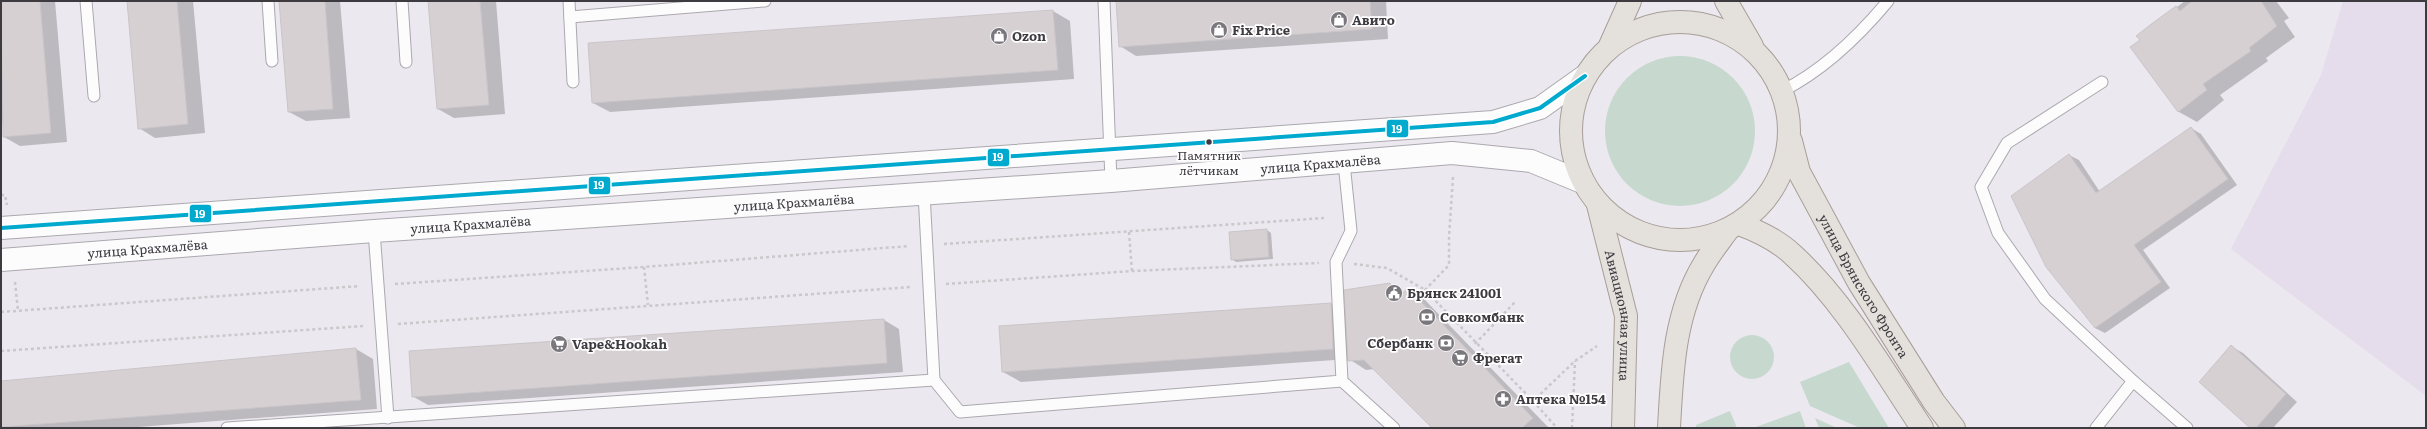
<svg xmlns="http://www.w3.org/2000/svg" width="2427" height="429" font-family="Literata,serif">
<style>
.built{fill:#e5ddeb}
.green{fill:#c7d9ce}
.shadow{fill:#0003}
.building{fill:#d6d0d2;stroke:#cac5c8}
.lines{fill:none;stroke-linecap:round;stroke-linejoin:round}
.service-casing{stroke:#aba8ae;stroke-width:13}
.secondary-casing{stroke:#aba8ae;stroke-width:24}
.primary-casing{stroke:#a89e98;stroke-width:24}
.path{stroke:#c9c8cb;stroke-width:2.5;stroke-dasharray:3 3;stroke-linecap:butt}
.service{stroke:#fcfcfd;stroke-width:11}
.secondary{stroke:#fcfcfd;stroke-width:22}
.primary{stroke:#e4e0db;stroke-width:22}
.bus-1-casing{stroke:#fff;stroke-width:7}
.bus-1{stroke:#00a9ce;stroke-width:4}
.bus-dot{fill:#3d3a40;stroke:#fff;stroke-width:1.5}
.labels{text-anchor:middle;stroke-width:3.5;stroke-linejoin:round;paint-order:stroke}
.bus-label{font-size:12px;fill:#3d3a40;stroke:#fff}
.poi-label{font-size:13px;font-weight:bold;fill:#3d3a40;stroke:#fff;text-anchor:start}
.street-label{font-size:13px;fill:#3d3a40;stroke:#fff}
.line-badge{stroke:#fff;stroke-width:1.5}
.badge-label{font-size:11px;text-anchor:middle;font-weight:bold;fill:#fff}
</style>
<rect width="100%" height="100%" fill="#ece8ef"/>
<path class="built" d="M2343 1H2426V396L2231 249 2321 75Z"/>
<g class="green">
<circle cx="1680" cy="131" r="75"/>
<circle cx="1752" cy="357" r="22"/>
<path d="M1849 362 1889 428H1860L1810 406 1800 382Z"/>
<path d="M1730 411 1737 428H1696V425Z"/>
<path d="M1800 411 1806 428H1753Z"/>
<path d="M1815 418 1837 428H1819Z"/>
</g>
<g class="shadow">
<path d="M1 1H55L67 142 20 146 4 137 1 106Z"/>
<path d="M128 1H193L205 133 155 138 139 128Z"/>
<path d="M280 1H340L350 118 306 121 289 112Z"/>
<path d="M429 1H496L505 114 454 118 438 109Z"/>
<path d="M591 1H608L593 2Z"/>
<path d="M1117 1H1386L1388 39 1136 56 1120 46Z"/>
<path d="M2185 1H2276L2289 18 2284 21 2295 37 2266 58 2268 61 2220 95 2224 100 2197 122 2179 112 2131 47 2141 40 2151 26Z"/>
<path d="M1053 11 1070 21 1074 79 610 112 593 103Z"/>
<path d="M2191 128 2201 134 2237 185 2143 250 2170 288 2105 333 2095 328 2069 155 2079 160 2100 192Z"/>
<path d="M1267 230 1271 233 1273 259 1236 262 1232 259Z"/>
<path d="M1389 284 1404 293 1408 289 1424 299 1549 428H1433L1375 369 1366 370 1349 359 1021 382 1003 372 1331 304 1347 313Z"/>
<path d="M884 320 899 329 903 372 428 405 412 396Z"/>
<path d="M2232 347 2243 353 2297 402 2273 428H2252Z"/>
<path d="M356 349 373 359 377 409 125 428 1 427V382Z"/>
</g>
<g class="building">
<path d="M1 1H40L51 133 3 137Z"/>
<path d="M127 1H177L188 124 138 129Z"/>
<path d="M279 1H325L333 109 288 112Z"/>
<path d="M428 1H480L489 105 437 109Z"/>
<path d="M1116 1H1370L1372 29 1119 47Z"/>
<path d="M2192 1H2261L2277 26 2249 48 2251 51 2203 84 2207 90 2178 112 2130 47 2140 40 2136 36 2150 25 2176 6 2180 11Z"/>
<path d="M1053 10 1058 70 592 103 588 43Z"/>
<path d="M2191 127 2228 179 2134 245 2161 282 2095 328 2046 267 2011 196 2069 154 2096 193Z"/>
<path d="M1267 229 1269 257 1231 260 1229 232Z"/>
<path d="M1390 283 1399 296 1408 288 1533 418 1522 428H1432L1364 360 1348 361 1344 290Z"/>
<path d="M1331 303 1333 349 1002 372 999 326Z"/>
<path d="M884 319 887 363 412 397 409 351Z"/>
<path d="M2231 345 2286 394 2256 428H2250L2199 382Z"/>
<path d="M356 348 361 400 1 427V381Z"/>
</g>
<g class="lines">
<g class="service-casing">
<g id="service">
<path d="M86 1 94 96"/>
<path d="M268 1 272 61"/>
<path d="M402 1 406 62"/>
<path d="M569 1 573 82"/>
<path d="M1104 1 1111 181"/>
<path d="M570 17 765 1"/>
<path d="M2102 82 2007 143 1981 187 1998 233 2045 299 2133 381"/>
<path d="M1782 91C1824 70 1858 37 1888 1"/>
<path d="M924 193 934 380"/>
<path d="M374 231 388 418"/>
<path d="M1342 381 1394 428"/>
<path d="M227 428 934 380 960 412 1342 381 1336 262 1351 231 1344 163"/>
<path d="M2096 428 2133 381 2187 428"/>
</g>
</g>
<g class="secondary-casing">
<g id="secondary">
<path d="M1 228 1493 122 1540 108 1585 76"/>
<path id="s1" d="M1 260 374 231 1111 181 1452 153 1531 161 1582 182"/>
</g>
</g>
<g class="primary-casing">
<g id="primary">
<path d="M1726 1 1752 46"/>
<circle cx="1680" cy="131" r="109"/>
<path d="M1609 48 1630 1"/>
<path id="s2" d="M1791 141 1799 172 1859 283 1934 402 1954 428"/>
<path id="s3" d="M1598 205 1626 316 1623 428"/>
<path d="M1739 224C1758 231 1777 240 1792 254 1844 301 1883 370 1922 428"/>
<path d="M1669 428C1672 372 1674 313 1704 264 1711 252 1719 242 1727 231"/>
</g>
</g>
<g class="path">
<path d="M1453 177 1449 237V265L1425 290 1533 401 1575 361 1597 346"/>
<path d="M1 195H5L7 205"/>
<path d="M1129 232 1132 271"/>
<path d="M944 244 1324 218"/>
<path d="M1354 264 1387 268 1425 290"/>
<path d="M644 267 648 305"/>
<path d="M15 282 18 311"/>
<path d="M395 284 644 267 909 246"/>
<path d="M946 284 1132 271 1319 263"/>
<path d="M1 312 360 286"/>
<path d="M398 324 911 287"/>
<path d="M1475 344 1515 302"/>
<path d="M1 351 363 326"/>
<path d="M1533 401 1557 428"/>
<path d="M1572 428 1575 361"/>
</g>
<use href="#service" class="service"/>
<use href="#secondary" class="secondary"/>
<use href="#primary" class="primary"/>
<g class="bus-1-casing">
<path id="bus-1" d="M1 228 1493 122 1540 108 1585 76"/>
</g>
<use href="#bus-1" class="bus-1"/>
</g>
<defs>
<g id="shop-disc" transform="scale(0.9)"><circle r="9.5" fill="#7a777d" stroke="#fff"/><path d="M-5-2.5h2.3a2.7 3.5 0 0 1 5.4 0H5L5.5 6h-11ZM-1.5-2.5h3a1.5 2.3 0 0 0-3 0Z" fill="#fff"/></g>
<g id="civic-disc" transform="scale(0.9)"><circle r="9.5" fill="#7a777d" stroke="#fff"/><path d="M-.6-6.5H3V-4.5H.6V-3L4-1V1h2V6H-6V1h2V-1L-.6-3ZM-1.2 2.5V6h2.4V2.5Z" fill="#fff"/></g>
<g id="bank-disc" transform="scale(0.9)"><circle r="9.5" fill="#7a777d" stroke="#fff"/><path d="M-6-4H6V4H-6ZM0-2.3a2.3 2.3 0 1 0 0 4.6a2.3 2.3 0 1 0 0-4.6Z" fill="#fff"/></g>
<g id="supermarket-disc" transform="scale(0.9)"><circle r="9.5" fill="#7a777d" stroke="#fff"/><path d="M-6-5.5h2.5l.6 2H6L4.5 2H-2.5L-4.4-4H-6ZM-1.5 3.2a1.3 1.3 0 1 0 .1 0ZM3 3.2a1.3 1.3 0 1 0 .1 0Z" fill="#fff"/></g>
<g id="pharmacy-disc" transform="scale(0.9)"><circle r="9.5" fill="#7a777d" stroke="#fff"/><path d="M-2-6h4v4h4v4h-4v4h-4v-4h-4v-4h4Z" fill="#fff"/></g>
</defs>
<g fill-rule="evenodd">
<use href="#shop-disc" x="1339" y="20"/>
<use href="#shop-disc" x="1219" y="30"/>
<use href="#shop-disc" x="999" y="36"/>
<use href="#civic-disc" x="1394" y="293"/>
<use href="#bank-disc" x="1427" y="317"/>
<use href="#bank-disc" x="1446" y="343"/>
<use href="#supermarket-disc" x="559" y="344"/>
<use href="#supermarket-disc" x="1460" y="358"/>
<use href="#pharmacy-disc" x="1503" y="399"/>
</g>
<circle class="bus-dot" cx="1209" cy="142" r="3.5"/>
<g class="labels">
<g class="bus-label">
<text x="1209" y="160">Памятник<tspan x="1209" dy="15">лётчикам</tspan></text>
</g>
<g class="poi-label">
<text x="1352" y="25">Авито</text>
<text x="1232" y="35">Fix Price</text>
<text x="1012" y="41">Ozon</text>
<text x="1407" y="298">Брянск 241001</text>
<text x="1440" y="322">Совкомбанк</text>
<text x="1433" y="348" text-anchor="end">Сбербанк</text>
<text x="572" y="349">Vape&amp;Hookah</text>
<text x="1473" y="363">Фрегат</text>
<text x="1516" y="404">Аптека №154</text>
</g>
<g class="street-label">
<text dy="5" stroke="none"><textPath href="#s1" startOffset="1323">улица Крахмалёва</textPath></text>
<text dy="5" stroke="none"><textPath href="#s1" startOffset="795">улица Крахмалёва</textPath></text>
<text dy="5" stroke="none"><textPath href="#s1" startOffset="471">улица Крахмалёва</textPath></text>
<text dy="5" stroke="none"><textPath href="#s1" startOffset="147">улица Крахмалёва</textPath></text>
<text dy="5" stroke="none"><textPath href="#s2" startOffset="163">улица Брянского Фронта</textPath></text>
<text dy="5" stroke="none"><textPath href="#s3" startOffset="113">Авиационная улица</textPath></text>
</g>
</g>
<g class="line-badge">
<rect x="1386" y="119" width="23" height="19" rx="4" fill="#00a9ce"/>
<rect x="987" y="148" width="23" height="19" rx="4" fill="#00a9ce"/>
<rect x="588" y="176" width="23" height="19" rx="4" fill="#00a9ce"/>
<rect x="189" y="204" width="23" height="19" rx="4" fill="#00a9ce"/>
</g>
<g class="badge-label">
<text x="1397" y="133">19</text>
<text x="998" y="161">19</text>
<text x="599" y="189">19</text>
<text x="200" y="218">19</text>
</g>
<rect width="2427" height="429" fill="none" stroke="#3d3a40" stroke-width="4"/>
</svg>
